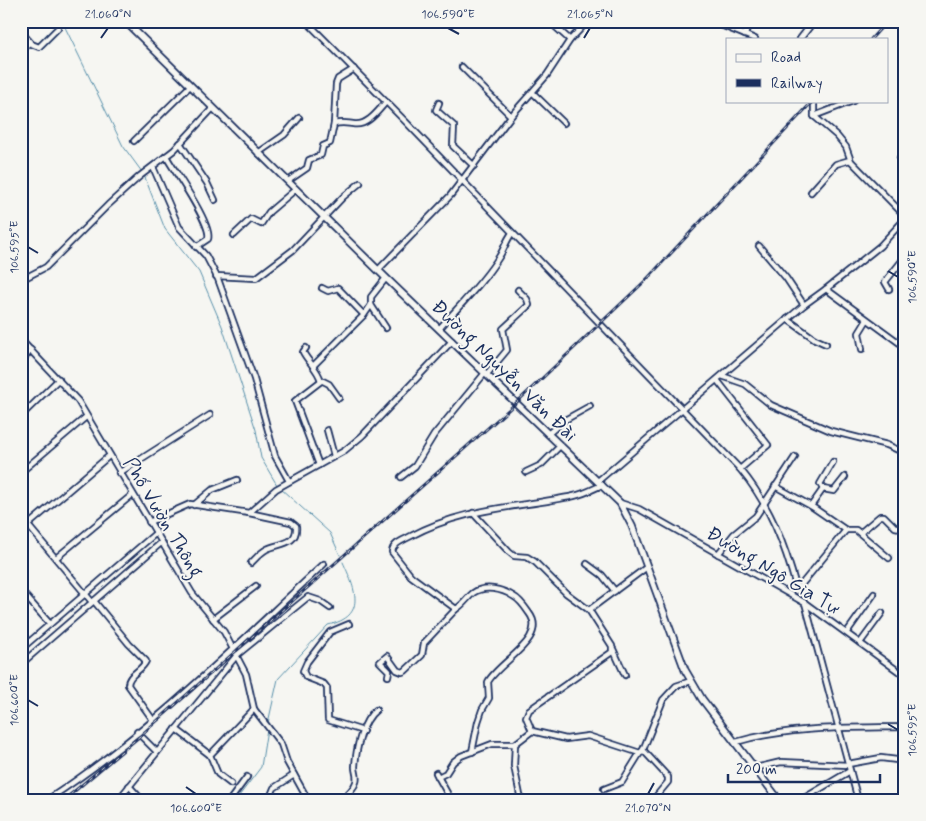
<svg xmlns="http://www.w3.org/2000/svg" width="926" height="821" font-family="Mynerve,sans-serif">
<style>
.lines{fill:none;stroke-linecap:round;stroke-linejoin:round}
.stream{stroke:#578faa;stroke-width:1}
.minor-casing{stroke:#1b2f5e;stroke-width:8}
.tertiary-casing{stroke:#1b2f5e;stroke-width:9}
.minor{stroke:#f6f6f2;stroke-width:4.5}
.tertiary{stroke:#f6f6f2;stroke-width:5.5}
.rail-casing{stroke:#1b2f5e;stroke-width:3}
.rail{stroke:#f6f6f2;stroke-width:1;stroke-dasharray:4;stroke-linecap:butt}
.ticks{fill:none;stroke:#1b2f5e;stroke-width:2}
.labels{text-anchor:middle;stroke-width:4;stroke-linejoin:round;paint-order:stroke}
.street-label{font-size:20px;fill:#1b2f5e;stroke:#f6f6f2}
.neatline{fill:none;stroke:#1b2f5e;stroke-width:2}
.ticks-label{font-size:12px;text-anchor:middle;fill:#1b2f5e}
</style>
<rect width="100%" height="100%" fill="#f6f6f2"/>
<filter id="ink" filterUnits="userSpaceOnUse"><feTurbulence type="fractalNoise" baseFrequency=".02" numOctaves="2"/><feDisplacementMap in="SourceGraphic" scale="10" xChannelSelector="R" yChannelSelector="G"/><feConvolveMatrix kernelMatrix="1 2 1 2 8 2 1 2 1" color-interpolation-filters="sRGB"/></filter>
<g filter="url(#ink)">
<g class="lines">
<g class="stream">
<path d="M62 21 123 146 142 172"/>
<path d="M144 175 165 229 199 272 222 326 256 430 261 458 277 485"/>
<path d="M280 488 330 533 340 555"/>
<path d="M268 723 278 679 328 625C368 616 355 589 343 562"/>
<path d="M236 800 261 767 267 729"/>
</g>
<g class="minor-casing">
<g id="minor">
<path d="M306 21 406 122 740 469C770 505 785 545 797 590"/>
<path d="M549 21 570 40"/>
<path d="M711 21 755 39"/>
<path d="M21 32 30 42 21 50"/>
<path d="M745 35 749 21"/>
<path d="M800 39 814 21"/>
<path d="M29 43 39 47 58 28"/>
<path d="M462 67 511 116"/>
<path d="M533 93 564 123"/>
<path d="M814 101V116L837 136 846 147 851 161 905 216"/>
<path d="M439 103 436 110 454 126 453 146 474 166"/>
<path d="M814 116 853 101"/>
<path d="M334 124C343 122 345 123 353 124 367 127 378 111 386 102"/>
<path d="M134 141 190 86"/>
<path d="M180 143 207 183 215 200"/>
<path d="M258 153 284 135 299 118"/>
<path d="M166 156C174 171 213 225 208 239L196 247"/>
<path d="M900 158 905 156"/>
<path d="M153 167 179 227 206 256 218 279 254 379 275 456 289 481"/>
<path d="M288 181 307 168 309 160 321 155 323 146 330 143 334 124 336 84 338 79 354 69"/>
<path d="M811 192 836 164 850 160"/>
<path d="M234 235 251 219 261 224 269 212 296 189"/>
<path d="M759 246 786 278 804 305"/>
<path d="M378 270 450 196 511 116 547 75 570 40 588 21"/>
<path d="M216 276 256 278 293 250 343 197 360 183"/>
<path d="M21 280 46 267 108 205 140 176 174 150 213 108"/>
<path d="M322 288 328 291 338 288 364 315"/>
<path d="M826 289 880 246 905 219"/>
<path d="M889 289 885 282 905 257"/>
<path d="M371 305 386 328"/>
<path d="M787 319 815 339 826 344"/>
<path d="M439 329C459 306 483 283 499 257 504 249 506 241 512 233"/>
<path d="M21 340 78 401 192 593 224 632 246 674 254 709 281 744 287 762 308 800"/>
<path d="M306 348 303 352C308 362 318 369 321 381L295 401 319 465"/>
<path d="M862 349 859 333 867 320"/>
<path d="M21 362 31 350"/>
<path d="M313 366 364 315 371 305V297L386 278"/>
<path d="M487 374 507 350 503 329 529 305 527 299 518 290"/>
<path d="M722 376 745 384 771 405 831 431 887 445 905 453"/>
<path d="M321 380 329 384 339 398"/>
<path d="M717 380 768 445 740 469"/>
<path d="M21 416 59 379"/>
<path d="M327 430 334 456"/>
<path d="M548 434 563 421 590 406"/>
<path d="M21 472 86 417"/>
<path d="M526 472 541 465 560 446"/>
<path d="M119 473 210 415"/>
<path d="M401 477 415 466 434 435 485 373"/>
<path d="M598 481 804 305 826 289 905 347"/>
<path d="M775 486 811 506 846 530H856L889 558"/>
<path d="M823 489 834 491 845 477"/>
<path d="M620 503 639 509 805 603 905 676"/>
<path d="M194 505 212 490 237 480"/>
<path d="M811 506 823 489 820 484 833 462"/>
<path d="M249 513 291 522 296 526C298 545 279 543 267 549 261 552 256 558 251 563"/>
<path d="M473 513 509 552 514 556 527 557 535 562 566 593 589 610"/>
<path d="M21 517 92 602"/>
<path d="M149 522 190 504 249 513 276 489 344 451 362 436 452 341"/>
<path d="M28 525 109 456"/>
<path d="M860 533 880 516H884L895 527 905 529"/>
<path d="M718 554 734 534 756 516 795 457"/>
<path d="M56 558 132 495"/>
<path d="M587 564 602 575 615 591"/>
<path d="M21 591 50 624"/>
<path d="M796 591 846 530"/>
<path d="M94 601 129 644 146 661C142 671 128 674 128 685L153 720"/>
<path d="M805 603 858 800"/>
<path d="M456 609C463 605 467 598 473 593 485 585 502 589 513 596 519 599 525 607 529 613 549 639 499 661 488 682L489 698 482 710 478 722 472 752"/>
<path d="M213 619 256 586"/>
<path d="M349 624 330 632 307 662 303 671 306 677 324 684 327 688 328 720 363 731"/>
<path d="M847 632 874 594"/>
<path d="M860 643 882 613"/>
<path d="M21 649 156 533"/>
<path d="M613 649 625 675"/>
<path d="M21 664 162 542"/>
<path d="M388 676 389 671 380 662 387 656 397 670 402 672 405 671 422 655 424 643 456 609 411 576 392 552C393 543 404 540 411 536 465 507 517 508 574 496 584 494 593 489 602 485"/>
<path d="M176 729 210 755"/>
<path d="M532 731 526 717 529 710 612 652V646L589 610 647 567"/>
<path d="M137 732 157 752"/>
<path d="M736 742C791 726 848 728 905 727"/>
<path d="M515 744 514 766 521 800"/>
<path d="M643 750 668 777V782L653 800"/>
<path d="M848 764 881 758 905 761"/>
<path d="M755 768 781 762 848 765"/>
<path d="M436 773 451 800"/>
<path d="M438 777 446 773 453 762 461 756 492 744H515L532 731 566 739 588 736 640 753 643 750 663 700 676 686 691 681"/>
<path d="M231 784 218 774 210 755 254 709"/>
<path d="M129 786 142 800"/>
<path d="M604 789 622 782 640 753"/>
<path d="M47 800C149 734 235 646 324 564"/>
<path d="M118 800 237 655 308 597 320 601 330 608"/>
<path d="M230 800 247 777"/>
<path d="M269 800 274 788 294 775"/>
<path d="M341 800C347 795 354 789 356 782 358 777 355 772 355 767 356 749 362 721 376 710"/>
<path d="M801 800 850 771"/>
<path d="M896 800H901"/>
</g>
</g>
<g class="tertiary-casing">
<path id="tertiary" d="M125 21 386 278 620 503 632 526 685 670 702 699 779 800"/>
</g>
<use href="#minor" class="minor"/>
<use href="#tertiary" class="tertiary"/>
<g class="rail-casing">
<g id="rail">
<path d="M871 39 887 21"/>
<path d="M64 800 140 736 516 403 646 280 813 101"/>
</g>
</g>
<use href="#rail" class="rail"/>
</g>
</g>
<path class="ticks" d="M448 28 459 34M101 38 108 28M584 38 590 28M28 247 38 253M888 271 898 277M28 700 38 706M888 724 898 730M186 787 196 794M648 794 654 783"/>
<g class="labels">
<g class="street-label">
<text transform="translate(505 370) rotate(44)" y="7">Đường Nguyễn Văn Đài</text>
<text transform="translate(164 517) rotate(59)" y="7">Phố Vườn Thông</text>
<text transform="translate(774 570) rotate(31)" y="7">Đường Ngô Gia Tự</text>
</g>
</g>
<rect width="926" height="821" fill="none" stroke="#f6f6f2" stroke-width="55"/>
<rect x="726" y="38" width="162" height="65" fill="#f6f6f2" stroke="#9ea6b7"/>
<rect x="736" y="54" width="25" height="8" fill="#f6f6f2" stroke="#9ea6b7"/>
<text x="771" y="62" font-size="15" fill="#1b2f5e">Road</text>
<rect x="736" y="79" width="25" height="8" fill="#1b2f5e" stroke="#9ea6b7"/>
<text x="771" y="88" font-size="15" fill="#1b2f5e">Railway</text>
<path d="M728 774v8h152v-8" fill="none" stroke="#1b2f5e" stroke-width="2.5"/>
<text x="736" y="774" font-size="15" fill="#1b2f5e" stroke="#f6f6f2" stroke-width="4" paint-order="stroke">200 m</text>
<rect x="28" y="28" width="870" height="766" class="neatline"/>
<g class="ticks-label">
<text x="108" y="18">21.060°N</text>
<text x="448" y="18">106.590°E</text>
<text x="590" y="18">21.065°N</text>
<text transform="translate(14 247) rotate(-90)" y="4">106.595°E</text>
<text transform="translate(912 277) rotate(-90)" y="4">106.590°E</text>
<text transform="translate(14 700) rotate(-90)" y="4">106.600°E</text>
<text transform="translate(912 730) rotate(-90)" y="4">106.595°E</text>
<text x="196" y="812">106.600°E</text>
<text x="648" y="812">21.070°N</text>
</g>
</svg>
